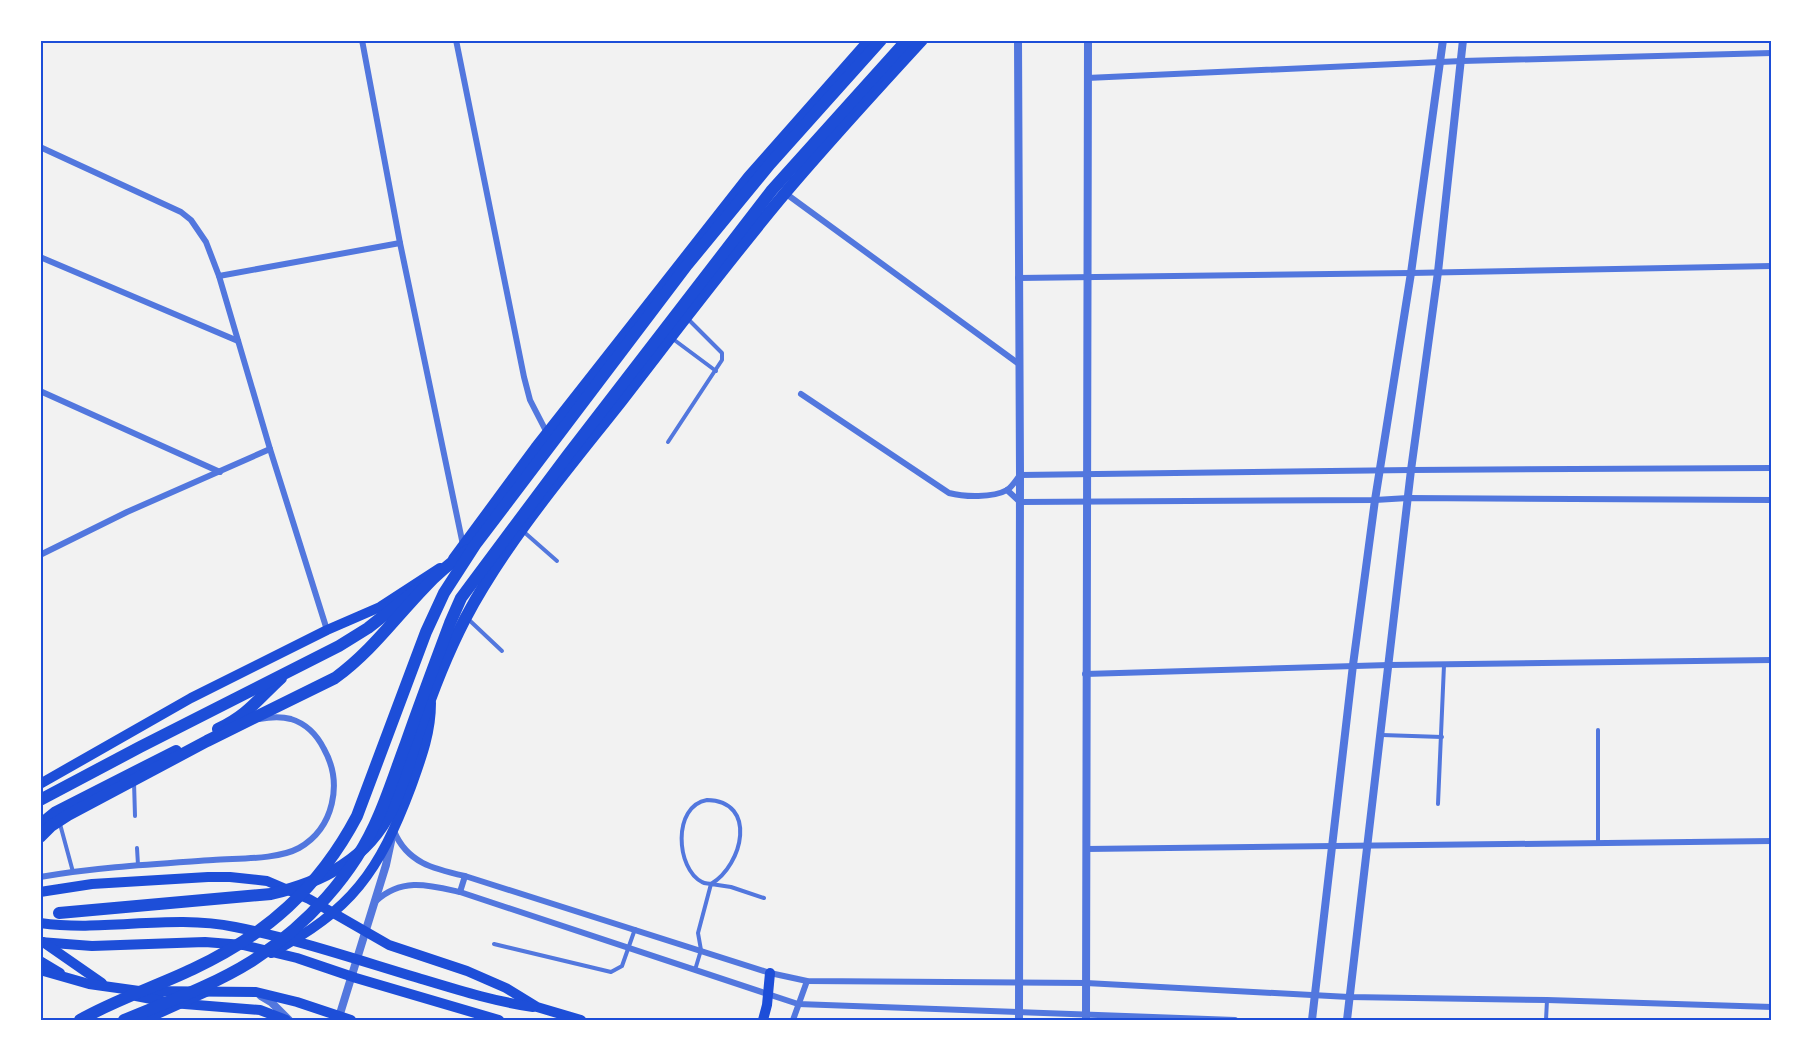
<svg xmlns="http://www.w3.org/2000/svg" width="1812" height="1061" font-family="'Titillium Web',sans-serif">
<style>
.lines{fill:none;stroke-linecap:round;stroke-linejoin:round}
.service{stroke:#5277de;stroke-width:4}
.minor{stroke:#5277de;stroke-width:6}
.tertiary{stroke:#5277de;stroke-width:8}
.secondary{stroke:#1d4ed8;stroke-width:10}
.trunk{stroke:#1d4ed8;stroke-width:12}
.motorway{stroke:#1d4ed8;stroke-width:12}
.neatline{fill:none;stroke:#1d4ed8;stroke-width:2}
</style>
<rect width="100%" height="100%" fill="#f2f2f2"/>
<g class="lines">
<g class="service">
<path d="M673 339 716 371"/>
<path d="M668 442 722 360V353L687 318"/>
<path d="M524 532 557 561"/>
<path d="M467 618 502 651"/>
<path d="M1598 730V843"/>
<path d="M1382 735 1442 737"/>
<path d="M134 782 135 816"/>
<path d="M707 800C758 801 743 865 711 884 708 883 705 884 702 882 676 869 672 806 707 800Z"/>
<path d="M1438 804 1444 665"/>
<path d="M60 824 73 872"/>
<path d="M137 848 138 865"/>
<path d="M494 944 611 972 622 966 635 929"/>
<path d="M695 970 701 950 698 933 711 884 731 887 764 898"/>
<path d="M1546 1020 1547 1000"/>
</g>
<g class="minor">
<path d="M362 40 400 243 463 545"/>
<path d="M456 40 524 377 530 400 547 433"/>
<path d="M1087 78 1462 61 1772 53"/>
<path d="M40 147 181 212 191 220 206 242 219 276 270 449 327 630"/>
<path d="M785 193 1019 364"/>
<path d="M40 257 238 341"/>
<path d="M219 276 400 243"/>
<path d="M1018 278 1411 273 1772 266"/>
<path d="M40 391 220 472"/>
<path d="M801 394 949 493C964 497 993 498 1007 490 1012 487 1016 480 1020 475L1411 470 1772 468"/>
<path d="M1007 490 1020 502 1375 500 1408 498 1772 500"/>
<path d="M40 555 127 512 270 449"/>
<path d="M1085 674 1389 665 1772 660"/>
<path d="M394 831C407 863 434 869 465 876L770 973 807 981 1086 983 1349 997 1547 1000 1772 1007"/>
<path d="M1086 849 1772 841"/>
<path d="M40 877C97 867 155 864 213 860 237 858 277 860 299 848 334 828 343 783 324 749 317 735 307 724 291 719 280 716 270 717 259 719"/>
<path d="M460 892 465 876"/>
<path d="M376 901C402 877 429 885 460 892L798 1004 1235 1020"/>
<path d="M793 1020 807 981"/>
</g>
<g class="tertiary">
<path d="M1018 40 1020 475 1019 1020"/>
<path d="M261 996 271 1002 289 1020"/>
<path d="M340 1020 339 1017 386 865 392 837"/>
<path d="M1086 1020 1088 40"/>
<path d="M1312 1020 1353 665 1375 500 1411 273 1443 40"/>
<path d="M1347 1020 1411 470 1438 272 1463 40"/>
</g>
<g class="secondary">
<path d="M40 784 191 698 327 630 380 607 440 568"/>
<path d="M40 892 92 884 208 877H230L267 881 309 899 389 945 467 971 506 988 537 1007 581 1020"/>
<path d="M40 923C105 932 171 914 235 927 296 939 355 959 415 977 455 989 492 1001 533 1007"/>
<path d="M40 942 92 946 205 942 243 945 297 958 356 978 499 1020"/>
<path d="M43 942 102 983"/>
<path d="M271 953C352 910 379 872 411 787 421 759 431 733 431 703"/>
<path d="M40 961 60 973"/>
<path d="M40 970 89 984 139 991 256 992 297 1002 351 1020"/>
<path d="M136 996 172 1003 260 1010 286 1020"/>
<path d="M144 1020 206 992"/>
<path d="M763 1020 767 1005 770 973"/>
</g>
<g class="trunk">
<path d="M454 559 536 448 749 177 870 40"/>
<path d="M218 729C248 715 258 699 281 678"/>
<path d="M40 800 140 747 339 646 368 628 415 591"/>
<path d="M40 825 56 812 176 751"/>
<path d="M59 913 271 894C323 882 368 859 392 809 404 784 411 756 419 731 432 692 447 654 465 619 505 543 566 471 619 404 674 333 728 261 786 192 830 140 876 90 922 40"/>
</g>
<g class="motorway">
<path d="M40 837 51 826 68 815 207 741 335 678C371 652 395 618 425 587 438 573 453 561 468 550"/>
<path d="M80 1020C115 1000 155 987 193 969 266 935 319 888 357 816L426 632 444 593 475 545 687 265 770 164 881 40"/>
<path d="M124 1020C167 1002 212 986 252 961 306 926 354 875 379 815 389 792 397 767 406 743 420 703 435 663 450 623L461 598 567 456 772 190 907 40"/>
</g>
</g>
<rect width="1812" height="1061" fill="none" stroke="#ffffff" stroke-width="84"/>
<rect x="42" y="42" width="1728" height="977" class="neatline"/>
</svg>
